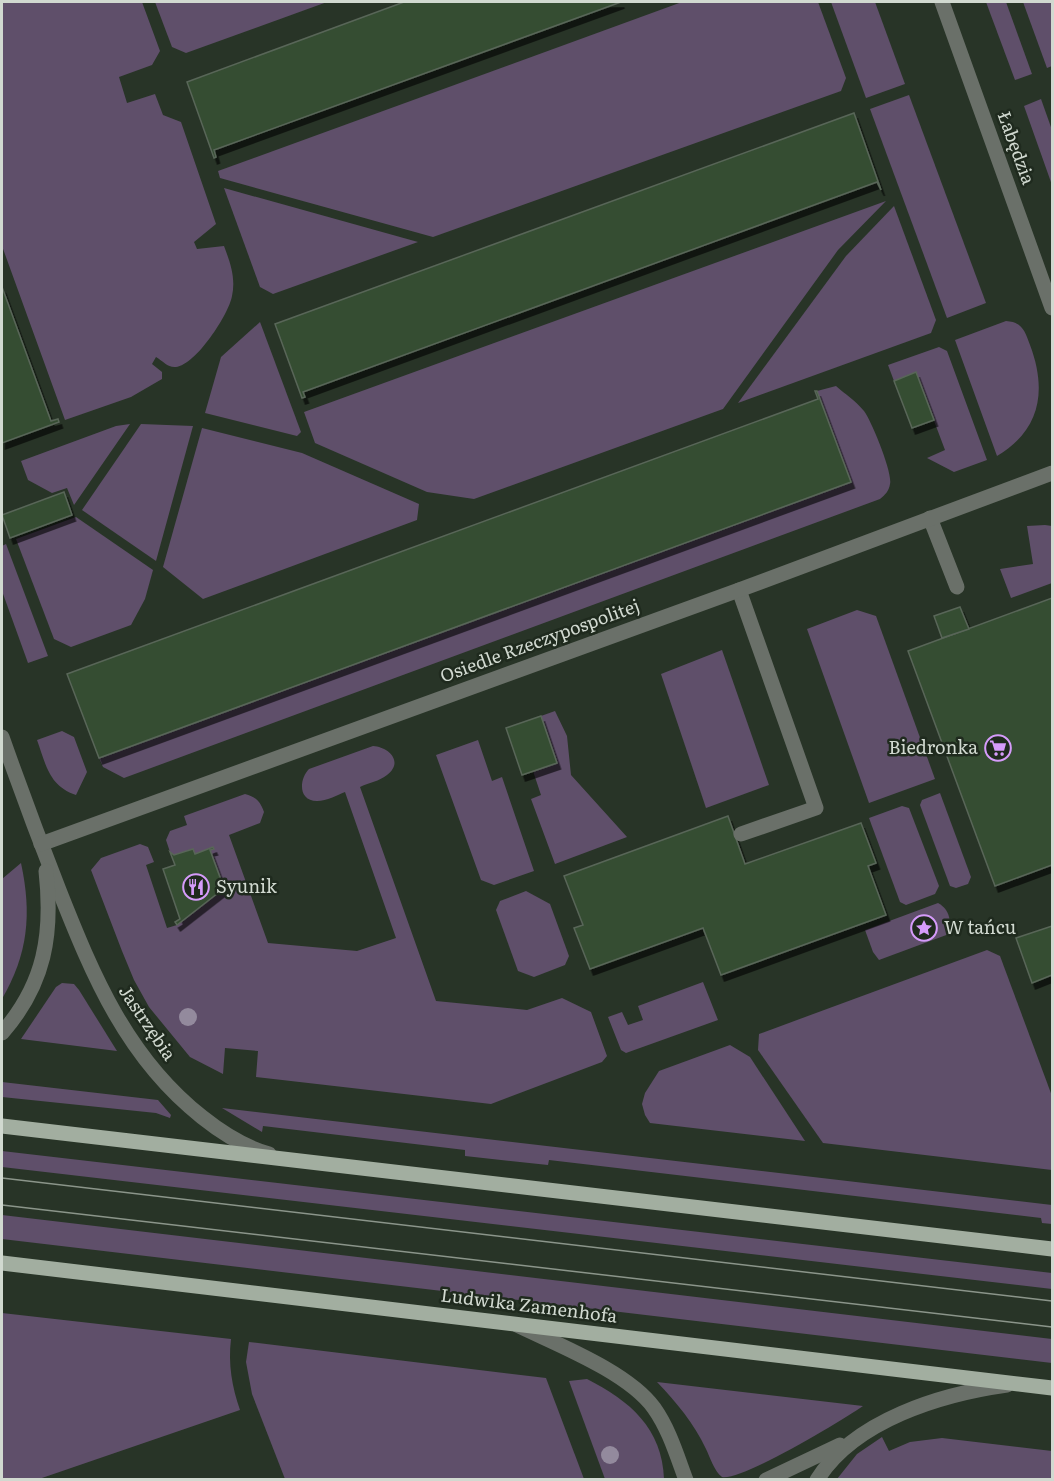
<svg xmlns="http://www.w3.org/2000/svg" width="1054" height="1481" font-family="Literata,serif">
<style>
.green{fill:#5f4f6a}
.building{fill:#354d33;stroke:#596658;stroke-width:1.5;filter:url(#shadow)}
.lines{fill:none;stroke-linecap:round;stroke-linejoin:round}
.minor{stroke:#6a7069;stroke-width:15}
.major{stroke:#a2aea0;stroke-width:15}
.tram{stroke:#8b958a;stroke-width:1.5}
.tree{fill:#938a9d}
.labels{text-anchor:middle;stroke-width:5;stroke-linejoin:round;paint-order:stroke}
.street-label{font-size:18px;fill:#d1d9d0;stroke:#1f2a1e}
.poi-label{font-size:18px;fill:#d1d9d0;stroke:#1f2a1e;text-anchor:start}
</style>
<defs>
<filter id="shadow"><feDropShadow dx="3.5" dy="6" stdDeviation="0" flood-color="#0009"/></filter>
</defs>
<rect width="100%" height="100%" fill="#283427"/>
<g class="green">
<path d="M2 2H142L160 51 152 65 119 77 127 103 155 94 163 115 181 122 216 224 194 242 197 249 224 246C230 262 236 278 232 296 229 314 196 365 176 367 168 368 163 361 156 357L152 364 162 372V379L131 397 65 420 2 246Z"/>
<path d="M155 2H327L186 53 172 47Z"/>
<path d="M682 2H818L846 78 841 91 433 237 220 178 218 171Z"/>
<path d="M831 2H875L905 84 866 98Z"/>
<path d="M986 2H1006L1032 74 1015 80Z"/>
<path d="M1023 2H1052V66L1047 68Z"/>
<path d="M909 95 986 303 947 318 870 109Z"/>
<path d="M1041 99 1052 130V185L1024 106Z"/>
<path d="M224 188 418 242 273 294 260 287Z"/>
<path d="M886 201 838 250 723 409 474 499 427 492 315 443 304 412Z"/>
<path d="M894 206 936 320 931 333 738 403 846 256Z"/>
<path d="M1006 321C1022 322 1025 331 1030 345 1047 390 1041 430 997 456L955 340Z"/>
<path d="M260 322 301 432 297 436 205 413 221 357Z"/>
<path d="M939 347 947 351 987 460 954 472 927 458 945 450 916 373 894 381 888 365Z"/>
<path d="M836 386C845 394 856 401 864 411 871 420 893 473 890 484 889 491 885 495 880 499L124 778 103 767 99 758 850 482 817 391Z"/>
<path d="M130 424 74 505 67 488 52 493 28 480 21 461 116 426Z"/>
<path d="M141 424 193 426 156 561 82 510Z"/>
<path d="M202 428 302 453 419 504 417 520 203 599 163 567Z"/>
<path d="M76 517 153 570 145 599 131 625 71 647 54 639 16 539Z"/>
<path d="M1045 525 1052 526V583L1011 598 1000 569 1033 564 1027 526Z"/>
<path d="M6 544 48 656 28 663 2 591V546Z"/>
<path d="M857 610 876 616 935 779 869 803 807 629Z"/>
<path d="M722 650 769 785 706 808 661 674Z"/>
<path d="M555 711 567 736 571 775 627 837 555 864 531 799 541 795 533 771 541 716Z"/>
<path d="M62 731 74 737 87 772 76 795C49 786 46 765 37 740Z"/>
<path d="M478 740 492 781 502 777 534 871 494 885 481 880 436 755Z"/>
<path d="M373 746C389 747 404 762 387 775 380 781 368 783 360 787L436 1001 527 1010 562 998 591 1012 607 1056 602 1062 491 1104 256 1077 258 1051 225 1048 223 1074 190 1057 149 1007 134 980 122 951 91 870 101 858 140 844 148 847 154 862 146 865 167 928 177 925 224 889 210 850 213 848 195 854 193 849 174 855 170 852 166 840 170 831 187 825 184 816 245 794C256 797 260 801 264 812L260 823 229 835 268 943 357 951 396 938 345 792C337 795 327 801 317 801 298 801 299 779 309 769Z"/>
<path d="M940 793 971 877 968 884 956 888 950 886 920 805 922 800Z"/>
<path d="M902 806 909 808 939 886 935 894 906 905 900 902 869 818Z"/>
<path d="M21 863C32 914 28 954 2 999V879Z"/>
<path d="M526 891 550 904 569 956 565 965 534 977 518 971 496 910 500 901Z"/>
<path d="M938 903C950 910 951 920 949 934L879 960 873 952 865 930Z"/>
<path d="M987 950 1000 956 1052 1096V1170L823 1143 758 1050 759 1034Z"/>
<path d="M703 982 718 1020 626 1053 621 1050 608 1017 622 1012 628 1025 643 1020 638 1006Z"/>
<path d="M62 983 74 984 79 990 117 1051 21 1039 56 987Z"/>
<path d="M730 1045 750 1057 805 1141 650 1123 645 1115 642 1104 645 1093 659 1071Z"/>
<path d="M2 1082 158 1100 171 1115 170 1118 156 1113 2 1097Z"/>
<path d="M222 1108 1052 1205V1224L1042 1223 1041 1218 549 1160 548 1165 465 1156V1150L263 1126 262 1132Z"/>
<path d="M2 1151 1052 1273V1289L2 1167Z"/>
<path d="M2 1215 1052 1339V1363L2 1239Z"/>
<path d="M2 1313 231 1339C228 1364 232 1387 240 1410L39 1479H2Z"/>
<path d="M249 1342 546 1378 584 1479H285L252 1394 246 1362Z"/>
<path d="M587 1379C630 1401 662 1428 664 1479H605L569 1381Z"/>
<path d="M657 1382 863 1406C843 1420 742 1481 722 1477 714 1471 710 1457 706 1449 694 1423 676 1402 657 1382Z"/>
<path d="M882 1437 889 1451 910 1442 942 1438 1052 1451V1479H837L857 1454Z"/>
</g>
<g class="building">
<path d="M404 2H621L214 150 216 157 214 158 187 82Z"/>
<path d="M854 113 881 190 877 182 303 392 305 397 302 398 275 324Z"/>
<path d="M2 287 51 421 58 419 59 422 2 443Z"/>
<path d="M916 372 934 420 912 428 894 381Z"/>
<path d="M815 391H817L851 482 99 758 67 674 818 399Z"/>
<path d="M64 492 72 515 10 538 2 515Z"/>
<path d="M1052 598V865L995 886 908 651Z"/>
<path d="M960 607 969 629 942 638 934 616Z"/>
<path d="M541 716 557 763 522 775 506 728Z"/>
<path d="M728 816 745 864 861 823 876 863 868 866 886 915 721 975 703 928 590 969 574 928 583 925 564 876Z"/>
<path d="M213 847 214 849 210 850 224 888 227 886 177 925 175 922 180 919 163 869 175 865 170 852 174 855 193 849 195 854Z"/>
<path d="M1052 926V975L1032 983 1016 938Z"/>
</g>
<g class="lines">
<g class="minor">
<path d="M942 2 1052 308"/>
<path d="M930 518 957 587"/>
<path d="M739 590 816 808 741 834"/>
<path d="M2 737C20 788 39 839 59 890 93 976 127 1058 202 1117 222 1133 244 1147 269 1154"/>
<path d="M41 844 739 590 1052 473"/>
<path d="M2 1033C45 984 53 934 46 871"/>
<path d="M517 1325C558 1345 628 1372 654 1408 669 1429 677 1456 686 1480"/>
<path d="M766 1480 840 1445"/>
<path d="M817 1480C854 1420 942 1394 1007 1385"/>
</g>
<g class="major">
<path d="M2 1126 1052 1249"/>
<path d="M2 1263 1052 1388"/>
</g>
<g class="tram">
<path d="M2 1178 1052 1301"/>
<path d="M2 1205 1052 1327"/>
</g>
</g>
<g class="tree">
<circle cx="188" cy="1017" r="9"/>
<circle cx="610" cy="1455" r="9"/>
</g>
<defs>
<g id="supermarket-ring" transform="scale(1.35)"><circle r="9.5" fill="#1f2a1e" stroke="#d59bfa" stroke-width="1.5"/><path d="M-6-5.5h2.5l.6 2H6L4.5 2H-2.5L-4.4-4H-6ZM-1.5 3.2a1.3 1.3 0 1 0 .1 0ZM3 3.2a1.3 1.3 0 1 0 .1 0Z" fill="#d59bfa"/></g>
<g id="restaurant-ring" transform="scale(1.35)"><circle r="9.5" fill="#1f2a1e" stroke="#d59bfa" stroke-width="1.5"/><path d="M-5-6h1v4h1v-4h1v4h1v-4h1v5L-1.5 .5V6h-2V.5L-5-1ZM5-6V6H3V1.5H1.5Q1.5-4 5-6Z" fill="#d59bfa"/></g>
<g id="sight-ring" transform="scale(1.35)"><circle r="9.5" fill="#1f2a1e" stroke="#d59bfa" stroke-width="1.5"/><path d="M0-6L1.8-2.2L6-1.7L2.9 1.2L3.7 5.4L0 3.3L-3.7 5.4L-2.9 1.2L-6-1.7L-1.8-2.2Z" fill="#d59bfa"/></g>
</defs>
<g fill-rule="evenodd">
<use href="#supermarket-ring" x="998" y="748"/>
<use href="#restaurant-ring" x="196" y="887"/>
<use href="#sight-ring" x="924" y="928"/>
</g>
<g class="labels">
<g class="street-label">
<text transform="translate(1016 148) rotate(70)" y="6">Łabędzia</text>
<text transform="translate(540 641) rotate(-20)" y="6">Osiedle Rzeczypospolitej</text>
<text transform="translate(147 1023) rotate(56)" y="6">Jastrzębia</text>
<text transform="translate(529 1306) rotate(7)" y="6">Ludwika Zamenhofa</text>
</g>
<g class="poi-label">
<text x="978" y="754" text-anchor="end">Biedronka</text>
<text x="216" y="893">Syunik</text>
<text x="944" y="934">W tańcu</text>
</g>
</g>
<rect width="1054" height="1481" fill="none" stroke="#d1d9d0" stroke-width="6"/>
</svg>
